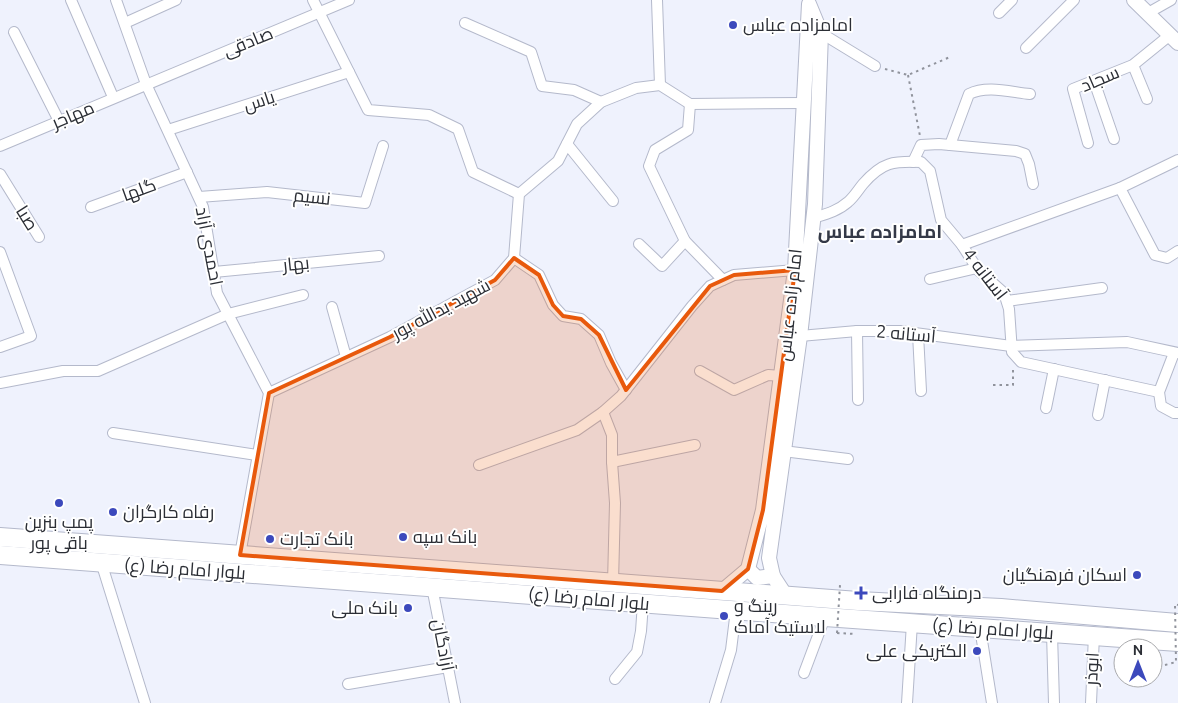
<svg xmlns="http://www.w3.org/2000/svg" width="1178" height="703" font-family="Ubuntu,Cairo,sans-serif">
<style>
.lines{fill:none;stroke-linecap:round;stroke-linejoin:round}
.street-casing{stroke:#b4b9cb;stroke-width:12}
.secondary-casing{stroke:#b4b9cb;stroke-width:16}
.highway-casing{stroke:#b4b9cb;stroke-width:20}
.path{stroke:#90939c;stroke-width:2;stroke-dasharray:2.5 4;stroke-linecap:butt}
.street{stroke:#fff;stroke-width:10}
.secondary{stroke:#fff;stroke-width:14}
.highway{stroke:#fff;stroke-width:18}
.path-bridge{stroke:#90939c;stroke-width:2;stroke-dasharray:2.5 4;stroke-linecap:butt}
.marked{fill:#e8590c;fill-opacity:0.2;stroke:#e8590c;stroke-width:4;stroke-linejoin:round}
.poi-dot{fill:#3c49bc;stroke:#fff;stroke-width:2}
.labels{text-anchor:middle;stroke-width:4;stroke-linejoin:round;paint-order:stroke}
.poi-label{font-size:18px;fill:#2b2e35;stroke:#fff;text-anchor:start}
.street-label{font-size:18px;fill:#2b2e35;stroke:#fff}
.neighbourhood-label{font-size:19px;font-weight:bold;fill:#343947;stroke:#fff}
</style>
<rect width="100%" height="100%" fill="#eff2fd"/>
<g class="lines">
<g class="street-casing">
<g id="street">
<path d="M71 0 113 97"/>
<path d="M116 0 146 84 203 207 217 293 269 393 240 555"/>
<path d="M313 0 368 110 429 115 458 129 473 172 519 194"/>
<path d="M657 0 660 85"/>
<path d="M999 13 1012 0"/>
<path d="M1148 13 1171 0"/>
<path d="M125 23 176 0"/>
<path d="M465 23 531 52 542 86 574 90 601 102"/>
<path d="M14 32 59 121"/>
<path d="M821 33 875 66"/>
<path d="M1026 48 1074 0"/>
<path d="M1133 65 1147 99"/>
<path d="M1094 81 1114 139"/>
<path d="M690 104 688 130 655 150 649 166 685 241 723 280"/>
<path d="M168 130 349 72"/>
<path d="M1088 143 1073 89 1133 65 1170 35"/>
<path d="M567 144 613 201"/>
<path d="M950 145 969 94C987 85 1010 92 1030 94"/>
<path d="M0 146 349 0"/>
<path d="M1178 160 1120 188 1155 255 1167 258 1178 251"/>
<path d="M913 162 921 145 939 144 1016 151 1025 154 1029 164 1033 184"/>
<path d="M0 174 39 237"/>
<path d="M199 197 267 192 365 203 383 146"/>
<path d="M91 207 187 172"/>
<path d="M813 218C826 214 838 211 848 202 854 197 858 190 863 184 882 162 893 161 921 162L930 171 941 220 962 245 978 270 1004 293 1009 309 1012 352 1021 362 1159 392"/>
<path d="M639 244 662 266 685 241"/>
<path d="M962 245 1120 188"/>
<path d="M0 252 31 336 0 347"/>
<path d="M514 258 539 275 553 305 563 316 581 319 599 335 611 363 626 390"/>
<path d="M214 272 379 256"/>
<path d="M930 279 977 268"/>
<path d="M1007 301 1102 288"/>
<path d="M332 307 346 357"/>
<path d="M857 331 858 400"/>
<path d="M918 334 921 391"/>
<path d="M800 336 857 331H900L1011 346 1127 342 1178 353"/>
<path d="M1174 353 1159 392 1161 406 1174 413H1178"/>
<path d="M700 371 734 390 768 375 782 376"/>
<path d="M0 383 63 371H98L228 314 303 295"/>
<path d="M269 393 390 337 495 280 514 258 519 194 558 161 577 124 601 102 636 88 660 85 690 104 804 103"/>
<path d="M1046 408 1054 369"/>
<path d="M1098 415 1105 380"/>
<path d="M113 433 257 455"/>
<path d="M783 451 848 459"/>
<path d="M612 462 695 445"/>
<path d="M479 465 577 430 603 412"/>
<path d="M101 562 145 703"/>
<path d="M613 583 615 503 612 462V435L603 412 621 396 692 306 710 286 734 275 795 270"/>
<path d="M432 587 455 703"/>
<path d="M980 628 992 703"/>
<path d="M1052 633 1054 703"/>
<path d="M804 673 825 617"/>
<path d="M615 679 637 652 641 631 643 603"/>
<path d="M348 684 448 667"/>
<path d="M715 703 731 650 736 610"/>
<path d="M907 703 912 623"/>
<path d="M1091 703 1094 635"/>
</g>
</g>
<g class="secondary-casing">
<g id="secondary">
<path d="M1134 0 1178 43"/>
<path d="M748 569 757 578 773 576"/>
<path d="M722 591 748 569 763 510 795 270 809 4 821 33 815 204 800 336 769 558 773 576 786 596"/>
</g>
</g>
<g class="highway-casing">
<g id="highway">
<path d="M0 537 858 601 1001 608 1178 623"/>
<path d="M0 555 825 617 1178 642"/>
</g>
</g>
<g class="path">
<path d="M885 69 908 75 950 57"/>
<path d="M908 75 920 136"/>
<path d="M993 385H1013V367"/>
<path d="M837 633 855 634V633"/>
</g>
<use href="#street" class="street"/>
<use href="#secondary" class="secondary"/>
<use href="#highway" class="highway"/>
<g class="path-bridge">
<path d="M837 633 840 585"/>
<path d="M1165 665 1176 662 1175 604 1178 605"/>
</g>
</g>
<path class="marked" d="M514 258 539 275 553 305 563 316 581 319 599 335 626 390 710 286 734 275 795 270 763 510 748 569 722 591 240 555 269 393 390 337 495 280Z"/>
<g class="poi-dot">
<circle cx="733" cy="25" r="5"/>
<circle cx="59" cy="503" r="5"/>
<circle cx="113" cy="512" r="5"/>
<circle cx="403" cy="537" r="5"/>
<circle cx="270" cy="539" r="5"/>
<circle cx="1137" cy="575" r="5"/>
<path d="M858.5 585.5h5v5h5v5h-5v5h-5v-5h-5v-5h5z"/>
<circle cx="408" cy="608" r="5"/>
<circle cx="724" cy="616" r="5"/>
<circle cx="977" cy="651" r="5"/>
</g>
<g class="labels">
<g class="poi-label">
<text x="743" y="31">امامزاده عباس</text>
<text x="123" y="518">رفاه کارگران</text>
<text x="59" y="528" text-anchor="middle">پمپ بنزین<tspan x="59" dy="21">باقی پور</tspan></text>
<text x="413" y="543">بانک سپه</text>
<text x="280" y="545">بانک تجارت</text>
<text x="1127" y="581" text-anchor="end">اسکان فرهنگیان</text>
<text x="872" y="599">درمنگاه فارابی</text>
<text x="734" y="612">رینگ و<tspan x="734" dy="21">لاستیک آماک</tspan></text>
<text x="398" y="614" text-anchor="end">بانک ملی</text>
<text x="967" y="657" text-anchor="end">الکتریکی علی</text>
</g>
<g class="street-label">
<text transform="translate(248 42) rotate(-22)" y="6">صادقی</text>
<text transform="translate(1100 79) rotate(-23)" y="6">سجاد</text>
<text transform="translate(259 101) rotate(-18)" y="6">یاس</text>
<text transform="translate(73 115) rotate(-23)" y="6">مهاجر</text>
<text transform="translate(139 190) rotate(-20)" y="6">گلها</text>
<text transform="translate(312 197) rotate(6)" y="6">نسیم</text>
<text transform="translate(27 218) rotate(58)" y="6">صبا</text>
<text transform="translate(209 246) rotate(79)" y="6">احمدی آزاد</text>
<text transform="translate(296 264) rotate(-6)" y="6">بهار</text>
<text transform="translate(985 274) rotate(52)" y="6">آستانه 4</text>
<text transform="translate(790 305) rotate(-84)" y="6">امام زاده عباس</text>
<text transform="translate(441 309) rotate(-28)" y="6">شهید یدالله پور</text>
<text transform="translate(906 334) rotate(5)" y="6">آستانه 2</text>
<text transform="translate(185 569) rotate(4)" y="6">بلوار امام رضا (ع)</text>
<text transform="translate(589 599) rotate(5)" y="6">بلوار امام رضا (ع)</text>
<text transform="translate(993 629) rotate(4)" y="6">بلوار امام رضا (ع)</text>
<text transform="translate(443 645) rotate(79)" y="6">آزادگان</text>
<text transform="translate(1092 669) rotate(-87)" y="6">ابوذر</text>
</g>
<g class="neighbourhood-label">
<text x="880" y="238">امامزاده عباس</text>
</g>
</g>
<g transform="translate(1138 663)"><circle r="24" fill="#ffffff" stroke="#aaabae"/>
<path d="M0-4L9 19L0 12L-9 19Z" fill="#3c49bc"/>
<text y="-8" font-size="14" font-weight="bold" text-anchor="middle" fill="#2b2e35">N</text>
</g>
</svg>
